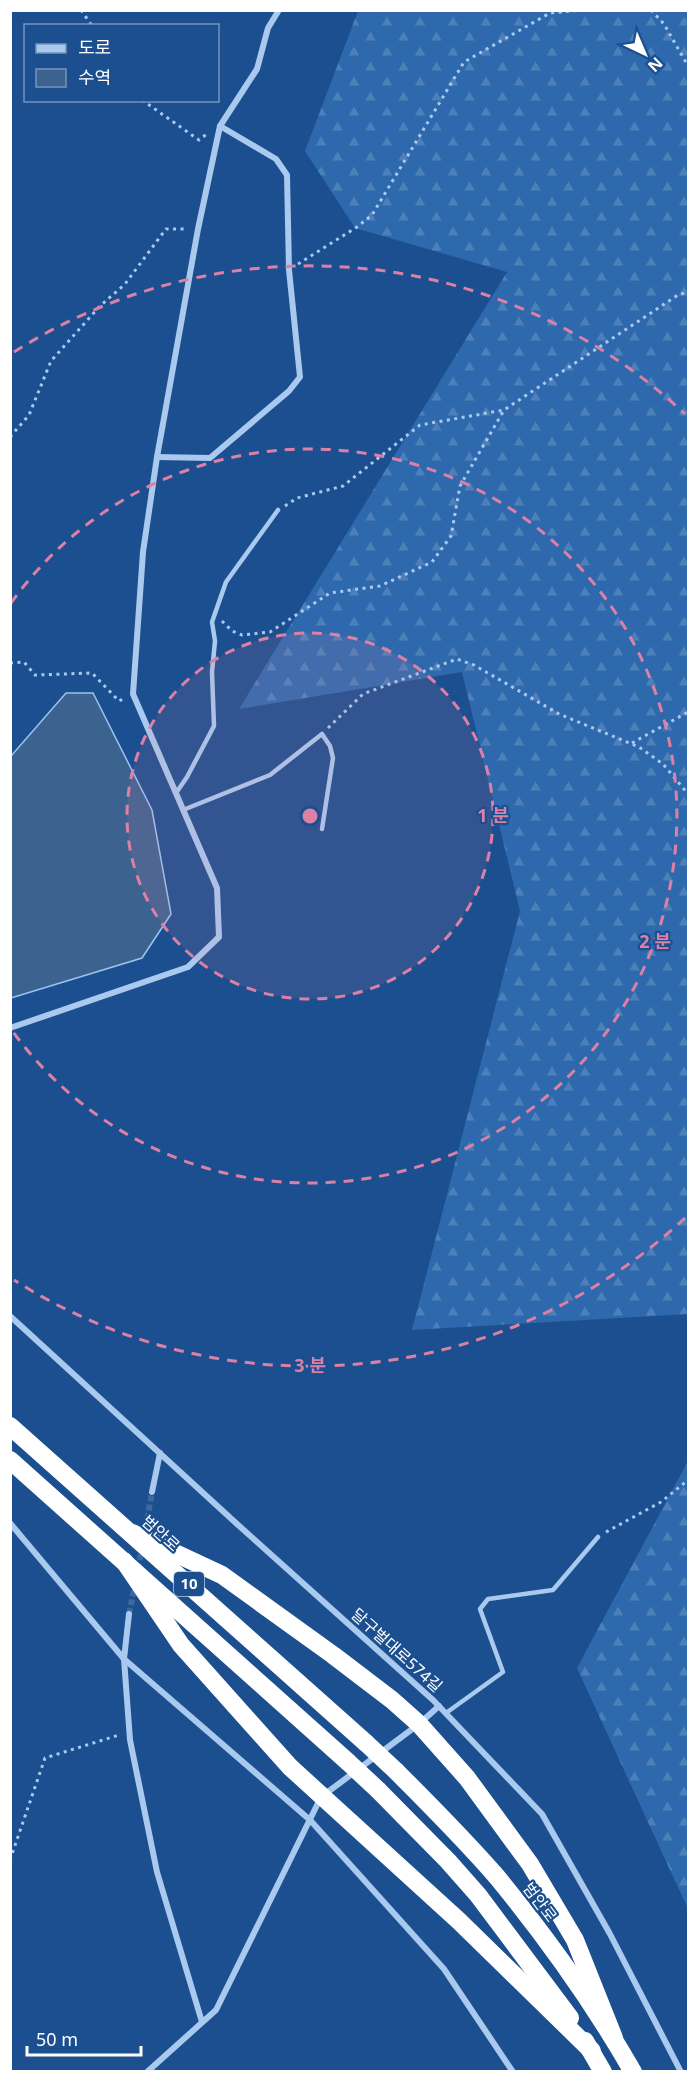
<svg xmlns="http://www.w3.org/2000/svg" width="699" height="2082" font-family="'Noto Sans','Noto Sans KR',sans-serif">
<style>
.forest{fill:url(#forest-firs)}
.water{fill:#3c6290;stroke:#9cc4f0;stroke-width:1.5}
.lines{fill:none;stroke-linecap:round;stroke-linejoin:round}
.street-tunnel{stroke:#3d69a0;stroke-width:6;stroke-dasharray:6 3;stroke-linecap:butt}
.path{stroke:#a9c9ee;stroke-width:3;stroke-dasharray:3 4.5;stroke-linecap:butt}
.lane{stroke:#a9c9ee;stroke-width:4.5}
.street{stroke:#a9c9ee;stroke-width:6}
.highway{stroke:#fff;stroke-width:18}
.highway-bridge{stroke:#fff;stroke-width:18}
.ring{fill:none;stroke:#dd80a5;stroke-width:3;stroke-dasharray:10 8}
.labels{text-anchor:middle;stroke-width:4.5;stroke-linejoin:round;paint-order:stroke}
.shield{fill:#1b4f8f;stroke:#bbcadd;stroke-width:1.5}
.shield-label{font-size:15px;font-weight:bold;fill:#fff}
.street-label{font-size:16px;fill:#fff;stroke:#1b4f8f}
.centre{fill:#dd80a5;stroke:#1b4f8f;stroke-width:3}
.ring-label{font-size:18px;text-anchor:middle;font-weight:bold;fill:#dd80a5;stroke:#1b4f8f;stroke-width:4.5;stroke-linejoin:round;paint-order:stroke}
</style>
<defs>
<pattern id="forest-firs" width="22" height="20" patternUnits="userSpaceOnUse" patternTransform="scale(1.5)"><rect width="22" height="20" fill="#2e69ad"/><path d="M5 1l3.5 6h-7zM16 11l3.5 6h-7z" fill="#4d80b9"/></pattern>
</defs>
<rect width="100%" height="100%" fill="#1b4f8f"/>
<g class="forest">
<path d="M358 11H688V1314L412 1330 520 911 462 672 239 709 507 272 355 228 305 151Z"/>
<path d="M688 1461V1909L577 1668Z"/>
</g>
<path class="water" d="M66 693H93L152 810 171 914 142 958 11 998V756Z"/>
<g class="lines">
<g class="street-tunnel">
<path d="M144 1537 152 1492"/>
<path d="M138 1569 142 1547"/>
<path d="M129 1614 135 1585"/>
</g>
<g class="path">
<path d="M81 10 92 26"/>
<path d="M651 10 664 24 688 66"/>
<path d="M142 100 199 140 208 133"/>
<path d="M298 264 357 227 372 215 464 62 550 13 582 10"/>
<path d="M10 437 29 415 51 361 99 307 125 284 166 229H187"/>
<path d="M285 506 297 498 343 486 420 425 504 410 678 295 688 292"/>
<path d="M222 621 232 631 242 635 270 632 330 593 380 586 432 562 451 536 460 486 504 410"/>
<path d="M10 663 24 662 35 675 92 673 119 701 125 698"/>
<path d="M328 728 363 694 457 659 474 665 559 714 639 747 663 764 688 794"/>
<path d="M632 743 688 712"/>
<path d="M606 1532 661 1502 688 1480"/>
<path d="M10 1860 45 1758 119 1735"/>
<path d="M10 1924V1927"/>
</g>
<g class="lane">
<path d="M176 793 187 777 214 726 212 672 215 641 212 622 226 582 278 510"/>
<path d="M183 810 270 775 322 734 330 746 333 758 322 829"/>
<path d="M446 1713 503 1672 480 1609 488 1599 553 1590 598 1537"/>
</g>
<g class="street">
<path d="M157 457 210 458 289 391 300 377 289 270 287 175 276 159 220 126"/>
<path d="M10 1028 188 967 219 937 217 888 133 694 143 552 157 457 198 229 220 126 257 69 268 28 279 10"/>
<path d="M10 1316 237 1524 433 1700 542 1814 610 1934 681 2072"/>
<path d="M152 1492 160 1453"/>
<path d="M10 1523 124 1659 129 1614"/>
<path d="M124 1659 310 1820 444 1969 513 2072"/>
<path d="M124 1659 130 1740 157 1872 202 2022"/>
<path d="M147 2072 216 2010 321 1797 419 1724 439 1706"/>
</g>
<g class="highway">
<path d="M10 1426 366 1743"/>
<path d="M10 1460 348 1762"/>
<path d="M132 1533 222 1575 333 1655 392 1700 419 1724 467 1778 530 1864 575 1940 614 2038"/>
<path d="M124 1561 181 1645 290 1767 459 1921 592 2051"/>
<path d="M396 1771C431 1806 465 1840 497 1877 547 1938 594 2004 633 2072"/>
<path d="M378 1790 448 1861 478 1895 570 2018"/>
<path d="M585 2041 603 2072"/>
</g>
<g class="highway-bridge">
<path d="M366 1743 396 1771"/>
<path d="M348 1762 378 1790"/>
</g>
</g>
<circle cx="310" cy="816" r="183" fill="#dd80a5" fill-opacity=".12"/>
<g class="ring">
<circle cx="310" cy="816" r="183"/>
<path d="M11 603A367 367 0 1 1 11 1029"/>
<path d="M685 1218A550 550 0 0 1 14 1280M14 352A550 550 0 0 1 685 414"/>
</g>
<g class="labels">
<rect class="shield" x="174" y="1572" width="30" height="24" rx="4.5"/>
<g class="shield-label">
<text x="189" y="1589">10</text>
</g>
<g class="street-label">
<text transform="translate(161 1533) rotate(42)" y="6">범안로</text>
<text transform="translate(397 1650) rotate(42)" y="6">달구벌대로574길</text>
<text transform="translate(540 1902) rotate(53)" y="6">범안로</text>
</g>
</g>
<circle cx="310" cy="816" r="9" class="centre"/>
<g class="ring-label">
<text x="493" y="822">1 분</text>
<text x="655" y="948">2 분</text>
<text x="310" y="1372">3 분</text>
</g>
<rect width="699" height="2082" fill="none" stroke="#ffffff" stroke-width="24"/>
<rect x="24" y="24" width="195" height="78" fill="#1b4f8f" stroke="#7695bc" stroke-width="1.5"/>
<rect x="36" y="44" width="30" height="9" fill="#a9c9ee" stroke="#7695bc" stroke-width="1.5"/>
<text x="78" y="54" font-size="18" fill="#ffffff">도로</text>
<rect x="36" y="69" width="30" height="18" fill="#3c6290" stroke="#7695bc" stroke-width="1.5"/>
<text x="78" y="84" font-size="18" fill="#ffffff">수역</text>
<g transform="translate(645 54) rotate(136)" stroke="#1b4f8f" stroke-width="4.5" paint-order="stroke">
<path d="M0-4.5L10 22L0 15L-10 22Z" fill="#ffffff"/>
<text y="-9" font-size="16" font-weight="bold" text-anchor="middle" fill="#ffffff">N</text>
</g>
<path d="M27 2046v9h114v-9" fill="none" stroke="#ffffff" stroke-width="3"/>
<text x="36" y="2046" font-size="18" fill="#ffffff" stroke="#1b4f8f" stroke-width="4.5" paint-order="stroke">50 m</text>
</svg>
